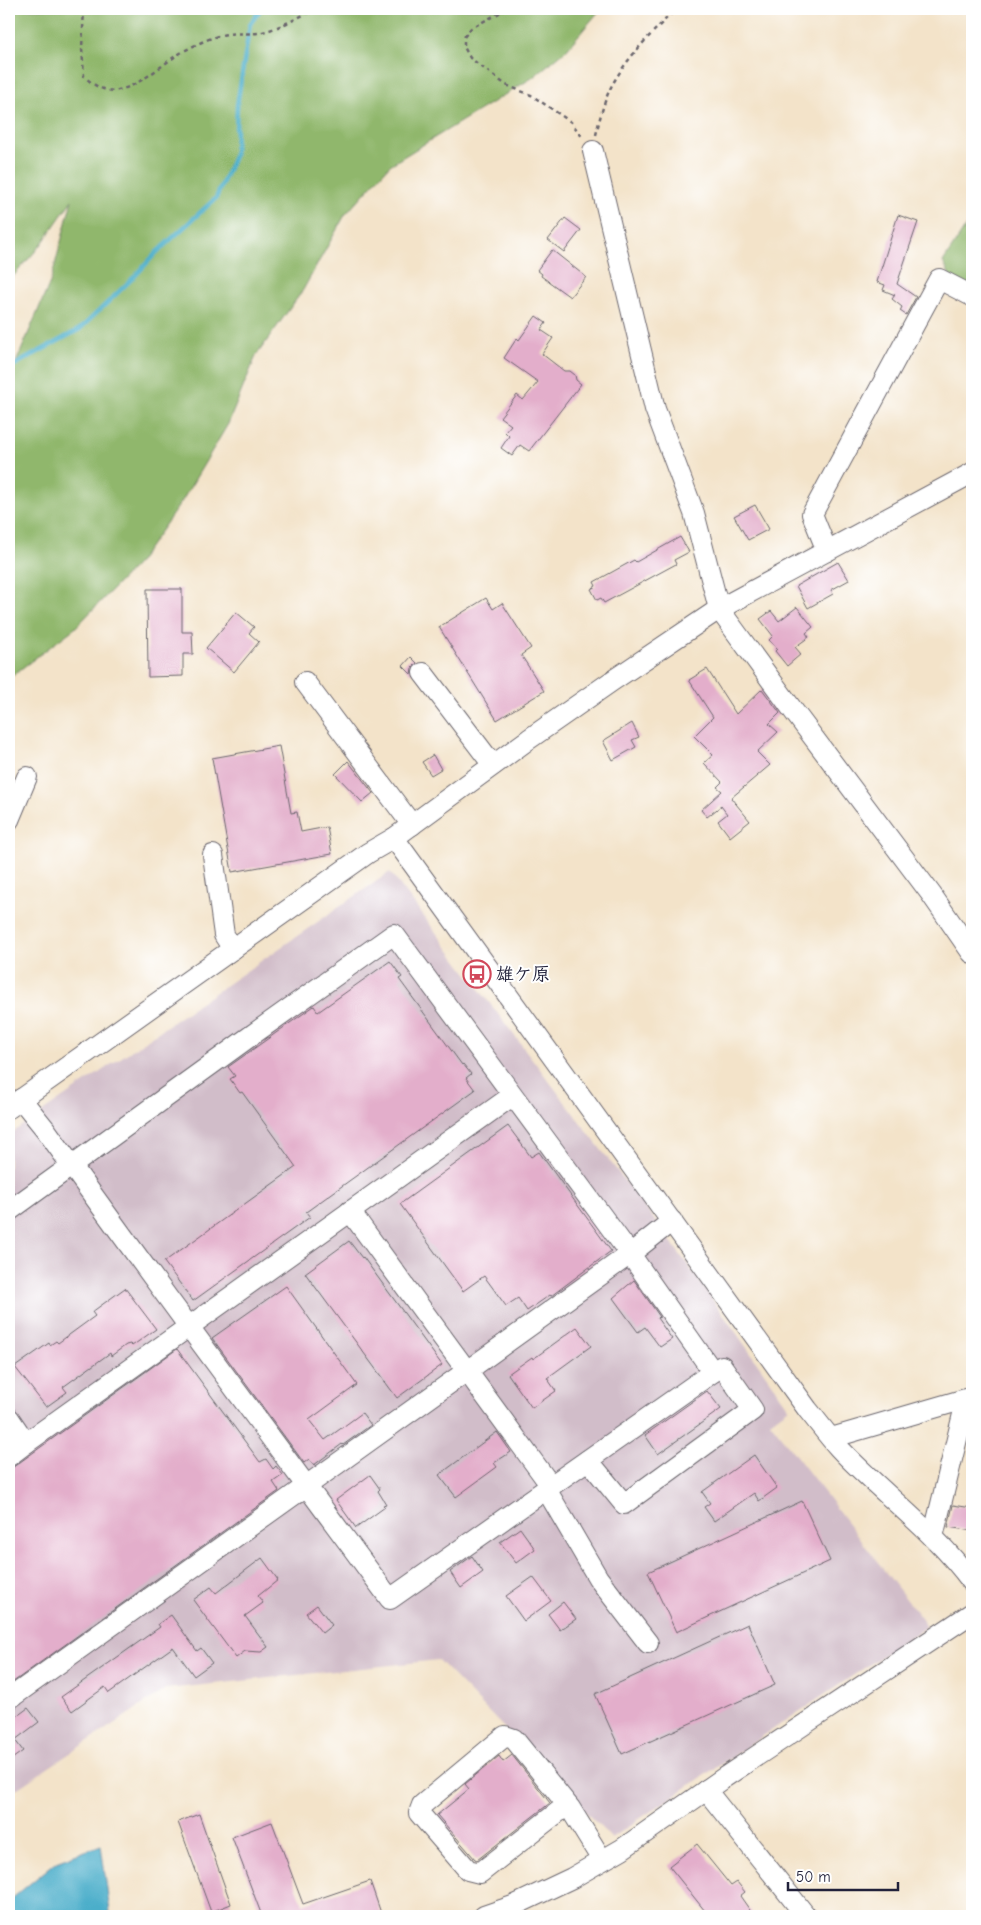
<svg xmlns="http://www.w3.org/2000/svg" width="981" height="1925" font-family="'Comic Neue','Klee One',sans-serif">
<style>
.industrial{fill:#d1bdc9}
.forest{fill:#90b76c;stroke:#596c54}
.water{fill:#4baeca;stroke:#366882}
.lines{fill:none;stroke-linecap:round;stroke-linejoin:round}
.stream{stroke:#4baeca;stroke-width:4.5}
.building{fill:#e3aecb}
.minor-casing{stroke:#6b666d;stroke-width:22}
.path{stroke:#6b666d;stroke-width:2.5;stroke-dasharray:4 4;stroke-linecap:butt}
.minor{stroke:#fff;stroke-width:20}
.labels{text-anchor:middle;stroke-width:4;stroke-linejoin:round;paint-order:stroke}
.poi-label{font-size:18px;font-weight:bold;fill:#22223b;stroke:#fff;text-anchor:start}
</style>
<rect width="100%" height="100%" fill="#fff"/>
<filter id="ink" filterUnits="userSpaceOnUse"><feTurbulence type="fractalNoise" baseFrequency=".02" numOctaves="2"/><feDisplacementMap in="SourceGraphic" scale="10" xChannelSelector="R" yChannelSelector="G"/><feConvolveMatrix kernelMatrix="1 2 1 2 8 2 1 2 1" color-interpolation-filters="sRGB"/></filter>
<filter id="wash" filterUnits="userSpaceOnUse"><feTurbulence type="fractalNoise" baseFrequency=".0096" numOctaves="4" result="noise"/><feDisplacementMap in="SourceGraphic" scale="20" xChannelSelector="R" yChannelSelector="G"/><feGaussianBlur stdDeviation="1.12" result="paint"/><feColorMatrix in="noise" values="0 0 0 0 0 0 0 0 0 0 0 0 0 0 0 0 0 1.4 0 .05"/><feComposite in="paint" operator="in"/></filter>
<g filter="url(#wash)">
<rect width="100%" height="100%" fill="#f3e3c9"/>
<path class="industrial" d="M390 872 669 1239 737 1334 789 1408 770 1422 927 1626 611 1838 438 1660 166 1689 9 1794V1135Z"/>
<g class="forest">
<path d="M9 9H601L566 50 532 78 390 165 345 215 303 290 256 356 228 424 182 501 138 563 75 628 9 678V379L51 280 72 200 41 245 9 281Z"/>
<path d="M972 217V305L962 299 943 262Z"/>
</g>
<path class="water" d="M101 1845 110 1912 98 1916H9V1901L56 1862Z"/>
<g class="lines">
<path class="stream" d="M9 368 80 329 135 276 157 252 216 198 235 154 237 105 250 24 261 9"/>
</g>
<g id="blocks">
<g class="building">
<path d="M898 215 918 222 897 284 916 297 906 315 900 311 902 307 892 299 895 295 883 290 885 285 877 282Z"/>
<path d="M565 218 581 230 564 252 548 240Z"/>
<path d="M552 250 586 277 570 297 541 276 542 274 537 270Z"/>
<path d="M536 316 546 323 541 330 553 338 542 354 564 371H570L575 375 576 380 581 384 529 451 520 445 512 456 501 448 509 436 505 432 511 425 500 417 517 395 523 400 538 382 504 358 517 338 519 340Z"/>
<path d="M755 505 769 529 748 540 734 516Z"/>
<path d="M680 537 689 552 674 560 676 564 604 603 601 598 597 600 591 589 596 586 594 582 634 560 636 562Z"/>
<path d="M838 562 849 580 831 590 833 594 808 608 796 586Z"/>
<path d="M147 589H182V632H192L193 654H183V676L148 677Z"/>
<path d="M486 598 493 609 502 603 531 648 521 655 544 691 497 720 439 627Z"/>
<path d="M797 607 813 627 806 633 809 637 795 647 801 654 787 666 775 651 777 649 769 640 773 636 760 619 771 611 779 621Z"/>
<path d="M236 612 254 627 249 633 259 642 234 672 206 648Z"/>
<path d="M411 657 417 663 412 668 411 674 403 666Z"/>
<path d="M707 669 736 714 762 689 780 713 769 724 778 732 757 752 770 765 731 798 750 821 730 837 718 821 727 814 721 806 707 817 701 810 722 791 717 787 722 782 704 763 713 755 694 736 713 717 689 680Z"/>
<path d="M632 723 639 737 632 740 636 747 613 760 603 741Z"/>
<path d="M279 746 291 813 297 812 301 832 327 827 332 854 232 872 212 758Z"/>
<path d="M433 755 441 769 431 775 422 762Z"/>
<path d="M348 761 373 793 362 802 335 774Z"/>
<path d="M390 961 402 977 399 979 462 1065 463 1064 471 1074 466 1078 475 1090 306 1212 310 1217 193 1301 164 1262 296 1167 242 1092 240 1093 230 1079 235 1076 228 1067 314 1006 318 1012Z"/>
<path d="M508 1126 531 1157 539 1152 611 1251 551 1296 550 1295 527 1311 518 1298 506 1306 484 1276 463 1291 400 1204Z"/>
<path d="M349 1241 362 1258 363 1257 442 1365 397 1398 305 1273Z"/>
<path d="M634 1280 660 1317 657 1318 672 1339 660 1347 645 1327 638 1332 613 1298Z"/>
<path d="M286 1286 357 1385 309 1420 325 1440 362 1413 371 1425 343 1445 342 1444 314 1465 309 1459 304 1463 212 1338Z"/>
<path d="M125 1288 156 1329 132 1346 130 1344 126 1345 111 1356 110 1353 63 1387 67 1392 46 1407 15 1367 49 1343 50 1345 56 1341 58 1343 95 1316 92 1312Z"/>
<path d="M577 1327 591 1346 547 1378 556 1391 532 1408 508 1374 532 1357 533 1359Z"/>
<path d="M177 1349 260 1462 266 1459 273 1469 276 1466 283 1475 273 1482 279 1491 9 1685V1470Z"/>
<path d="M707 1391 721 1409 658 1454 645 1435Z"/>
<path d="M497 1432 511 1452 494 1463 497 1467 456 1497 439 1475Z"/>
<path d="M754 1455 777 1488 759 1501 754 1493 714 1521 704 1507 710 1503 702 1492Z"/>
<path d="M370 1475 380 1489 378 1491 386 1504 383 1505 385 1507 356 1528 336 1500Z"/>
<path d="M802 1501 830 1561 676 1632 648 1572Z"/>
<path d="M953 1505 972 1508V1531L948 1527Z"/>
<path d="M520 1528 535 1549 516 1563 500 1542Z"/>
<path d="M472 1556 483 1572 461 1588 450 1572Z"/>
<path d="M262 1558 278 1580 258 1596 263 1603 245 1616 268 1647 261 1652 245 1651 236 1658 193 1600 211 1587 216 1593Z"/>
<path d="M533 1577 551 1601 524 1621 506 1596Z"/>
<path d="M563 1602 576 1619 560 1630 548 1614Z"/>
<path d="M317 1605 332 1625 322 1633 306 1613Z"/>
<path d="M171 1615 197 1651 201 1648 212 1663 194 1676 173 1647 109 1693 105 1687 72 1711 61 1697 160 1627 158 1624Z"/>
<path d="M748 1624 775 1685 622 1754 595 1694Z"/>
<path d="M28 1708 39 1722 15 1740 23 1751 9 1761V1722Z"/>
<path d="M512 1755 550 1803 477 1860 475 1859 437 1815 469 1789 465 1784 499 1756 503 1762Z"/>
<path d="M199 1814 231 1904 211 1912 178 1822Z"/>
<path d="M272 1822 303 1904 370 1881 382 1916H262L232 1837Z"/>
<path d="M697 1844 731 1886 737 1882 745 1892 740 1896 754 1916H709L669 1866Z"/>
</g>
</g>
</g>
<g filter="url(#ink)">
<use href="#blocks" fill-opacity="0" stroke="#6b666d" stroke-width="1"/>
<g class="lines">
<g class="minor-casing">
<g id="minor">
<path d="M593 151 655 409 694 513 719 609 795 713 931 894 972 953"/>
<path d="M827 551 812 514 939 279 972 296"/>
<path d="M423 673 493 765"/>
<path d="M305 682 412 825"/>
<path d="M9 820 27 777"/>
<path d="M394 838 808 1410C818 1422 828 1436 839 1448 882 1494 935 1531 972 1582"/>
<path d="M213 855 224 935 233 949"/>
<path d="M9 1108 368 853 394 838 529 739 612 681 719 609 972 473"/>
<path d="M9 1211 252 1035 394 934 630 1254 672 1221"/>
<path d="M350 1211 551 1486"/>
<path d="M9 1418 26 1443 512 1096"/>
<path d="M831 1438 972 1397"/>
<path d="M9 1456 26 1443"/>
<path d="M588 1460 624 1504 753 1410 722 1366 713 1372"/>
<path d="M546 1489 598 1578 648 1643"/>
<path d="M933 1537 964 1410 972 1396"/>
<path d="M9 1699C216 1551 423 1402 630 1254L713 1372 390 1599C275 1443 159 1288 46 1130L21 1099"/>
<path d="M706 1790 806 1916"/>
<path d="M567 1805 480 1873 468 1870 419 1813 422 1805 505 1736 514 1739 570 1808 602 1860"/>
<path d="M484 1916 513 1906 572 1878 622 1849 725 1777 972 1613"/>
</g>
</g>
<g class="path">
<path d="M84 9 82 48 84 76C93 85 105 93 118 90 141 86 164 62 184 51 197 44 213 36 227 34 238 33 248 34 258 33 278 29 297 18 315 9"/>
<path d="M507 9 471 28 464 37V47L470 58 506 85 531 95 571 122 583 138"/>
<path d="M596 135C600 117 605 96 615 80 631 53 654 31 676 9"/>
</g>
<use href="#minor" class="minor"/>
</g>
</g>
<defs>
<g id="bus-ring" transform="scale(1.4375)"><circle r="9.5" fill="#fff" stroke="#d1495b" stroke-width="1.5"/><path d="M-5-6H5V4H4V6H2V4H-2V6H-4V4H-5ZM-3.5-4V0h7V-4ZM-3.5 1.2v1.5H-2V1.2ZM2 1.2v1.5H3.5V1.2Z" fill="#d1495b"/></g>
</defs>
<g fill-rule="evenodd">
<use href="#bus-ring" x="477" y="974"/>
</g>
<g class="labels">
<g class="poi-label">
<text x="496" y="980">雄ケ原</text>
</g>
</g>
<rect width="981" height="1925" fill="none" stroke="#fff" stroke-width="30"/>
<path d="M788 1882v8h110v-8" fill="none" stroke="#22223b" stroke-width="2.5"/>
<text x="796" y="1882" font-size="15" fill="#22223b" stroke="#ffffff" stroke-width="4" paint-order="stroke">50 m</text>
</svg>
